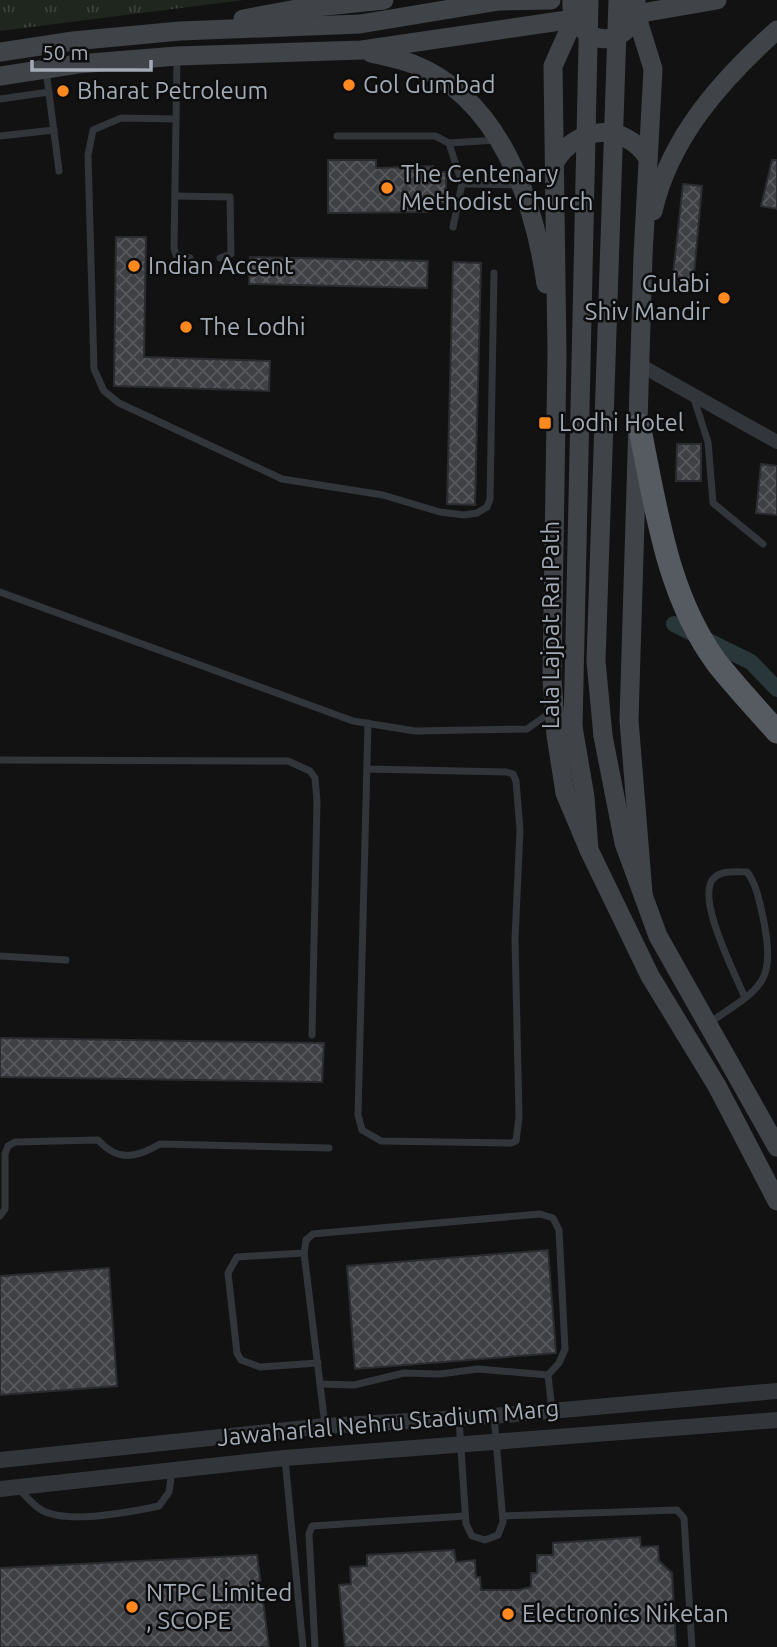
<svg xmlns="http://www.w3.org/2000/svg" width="777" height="1647" font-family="Ubuntu,sans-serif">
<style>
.grass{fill:url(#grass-tufts)}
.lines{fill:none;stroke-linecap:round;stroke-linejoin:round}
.canal{stroke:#29363a;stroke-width:16}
.building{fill:url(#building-cross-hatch);stroke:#2b2c30;stroke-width:2}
.service{stroke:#323539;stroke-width:7}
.minor{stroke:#323539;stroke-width:14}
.tertiary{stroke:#323539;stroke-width:16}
.secondary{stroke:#404449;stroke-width:19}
.trunk{stroke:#565b61;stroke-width:23}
.secondary-bridge{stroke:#404449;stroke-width:19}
.poi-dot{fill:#ff891e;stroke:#0d0d0e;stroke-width:2.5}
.labels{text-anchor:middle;stroke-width:5;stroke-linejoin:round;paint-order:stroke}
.poi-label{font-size:24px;fill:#a2abb5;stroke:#0d0d0e;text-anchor:start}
.street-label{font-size:24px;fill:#a2abb5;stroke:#0d0d0e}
</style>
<defs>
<pattern id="grass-tufts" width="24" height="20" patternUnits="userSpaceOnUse" patternTransform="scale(1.75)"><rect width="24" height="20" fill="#1e261e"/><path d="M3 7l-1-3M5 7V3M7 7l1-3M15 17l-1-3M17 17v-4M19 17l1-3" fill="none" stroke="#3c433c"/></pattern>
<pattern id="building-cross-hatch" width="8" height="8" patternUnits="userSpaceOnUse" patternTransform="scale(1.75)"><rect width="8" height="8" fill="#3e4044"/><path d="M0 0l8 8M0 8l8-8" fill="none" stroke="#57595d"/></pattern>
</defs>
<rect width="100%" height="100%" fill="#121213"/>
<path class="grass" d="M0 0H244L0 31Z"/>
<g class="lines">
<path class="canal" d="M674 624 751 662 777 689"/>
</g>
<g class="building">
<path d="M328 160H376V168L433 166V172H446V203H427V212L328 213Z"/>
<path d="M772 160H777V209L761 206Z"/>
<path d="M683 184 702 186 693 286 672 284Z"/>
<path d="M116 237H146L144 357 270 361 269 391 114 386Z"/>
<path d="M250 257 428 261 427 288 249 284Z"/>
<path d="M453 262 481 263 475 505 447 504Z"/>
<path d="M677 444H701V481H676Z"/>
<path d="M761 464 777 466V515L756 513Z"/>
<path d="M0 1038 324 1043 322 1082 0 1077Z"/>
<path d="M548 1250 556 1353 355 1369 347 1266Z"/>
<path d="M109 1268 117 1386 0 1395V1276Z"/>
<path d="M640 1537 641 1547 658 1546 659 1561 672 1573 676 1647H345L339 1585 351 1584 350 1567 367 1566V1555L454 1550 456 1562 475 1560 476 1577H480L481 1590H519L531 1587V1573H537V1555H553V1543Z"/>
<path d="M257 1555 269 1647H0V1568Z"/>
</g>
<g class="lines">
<g class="service">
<path d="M177 57 174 248 176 255 190 258"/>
<path d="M46 70 59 171"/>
<path d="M0 99 49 92"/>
<path d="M176 119 121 118 93 130 88 155 94 369 104 391 119 403 282 479 383 495 440 512 464 515 477 513 487 507 490 499 494 273"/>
<path d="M0 136 54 130"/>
<path d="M337 136H435L449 143 462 184 453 227"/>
<path d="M449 143 497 140"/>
<path d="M462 184 519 185"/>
<path d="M175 196 230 197 231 254 220 258"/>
<path d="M693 396 708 442 713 503 763 544"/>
<path d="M0 592 353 721 415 731 527 729 551 712"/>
<path d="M368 723 358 1115 362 1130 381 1141 511 1143 516 1141 519 1117 515 939 520 830 516 781 513 774 506 772 368 769"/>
<path d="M0 760 288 761 310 771 315 778 317 801 312 1035"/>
<path d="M0 956 66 960"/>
<path d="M708 1024C760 987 777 987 763 917 759 901 757 885 747 872 737 872 723 870 715 877 693 894 736 975 745 998"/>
<path d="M0 1216 5 1209V1154L8 1146 15 1142 98 1140C118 1162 136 1158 160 1144L329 1148"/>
<path d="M304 1253 237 1257 228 1273 237 1353 241 1360 260 1367 318 1363"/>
<path d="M320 1384 354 1385 404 1373 440 1374 478 1369 548 1375"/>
<path d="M459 1419 466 1524 472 1536 485 1540 498 1535 503 1522 494 1416"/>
<path d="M325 1425 304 1253 306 1240 313 1234 323 1233 540 1214 553 1218 559 1230 565 1349 559 1363 548 1375 552 1410"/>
<path d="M285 1459 303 1647"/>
<path d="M20 1490C26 1496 32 1504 40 1509 64 1525 131 1512 159 1506L169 1492 172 1471"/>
<path d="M503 1516 677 1510 684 1518 692 1647"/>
<path d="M315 1647 309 1534 312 1526 465 1516"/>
</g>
<path class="minor" d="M640 365 777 442"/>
<g class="tertiary">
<path d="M0 1460 325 1426 493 1416 777 1391"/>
<path d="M0 1489 285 1458 777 1420"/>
</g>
<g class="secondary">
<path d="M572 0C569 32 606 53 629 27"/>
<path d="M636 0V14L653 69 643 256 629 720 643 893"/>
<path d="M636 14 717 0"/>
<path d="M243 19 297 9 384 0"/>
<path d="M574 19 553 66 557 354 552 679 556 735 565 793 589 850"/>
<path d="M0 52 73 41 180 31 360 24 499 1 551 0"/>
<path d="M371 53C384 56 399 59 413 64 499 98 534 199 546 284"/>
<path d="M0 76 78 64 177 56 362 50 574 19"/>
<path d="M555 162C577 125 624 122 648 158"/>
<path d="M653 211C670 137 722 79 777 30"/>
<path d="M573 727 585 797 589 850 650 976 717 1086 777 1201"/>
<path d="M603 736 624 843 658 936 777 1147"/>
</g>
<path class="trunk" d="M639 425C656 506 666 594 717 663 736 687 757 709 777 732"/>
<g class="secondary-bridge">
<path d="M573 727 589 0"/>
<path d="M603 736 596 661 618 0"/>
</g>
</g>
<g class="poi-dot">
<circle cx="349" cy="85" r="7"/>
<circle cx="63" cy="91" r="7"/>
<circle cx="387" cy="188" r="7"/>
<circle cx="134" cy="266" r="7"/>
<circle cx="724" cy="298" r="7"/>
<circle cx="186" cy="327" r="7"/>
<rect x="538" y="416" width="14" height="14" rx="3.5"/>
<circle cx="132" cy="1607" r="7"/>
<circle cx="508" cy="1614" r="7"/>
</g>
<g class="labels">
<g class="poi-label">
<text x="363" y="93">Gol Gumbad</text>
<text x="77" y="99">Bharat Petroleum</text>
<text x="401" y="182">The Centenary<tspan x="401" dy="28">Methodist Church</tspan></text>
<text x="148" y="274">Indian Accent</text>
<text x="710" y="292" text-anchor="end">Gulabi<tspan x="710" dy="28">Shiv Mandir</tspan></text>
<text x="200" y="335">The Lodhi</text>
<text x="559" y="431">Lodhi Hotel</text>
<text x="146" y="1601">NTPC Limited<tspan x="146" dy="28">, SCOPE</tspan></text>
<text x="522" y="1622">Electronics Niketan</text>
</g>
<g class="street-label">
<text transform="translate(551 625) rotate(-90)" y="8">Lala Lajpat Rai Path</text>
<text transform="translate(388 1423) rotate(-5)" y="8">Jawaharlal Nehru Stadium Marg</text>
</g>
</g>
<path d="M32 60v10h119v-10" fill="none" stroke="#a2abb5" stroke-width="3.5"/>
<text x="42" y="60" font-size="21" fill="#a2abb5" stroke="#0d0d0e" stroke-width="5" paint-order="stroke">50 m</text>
</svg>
